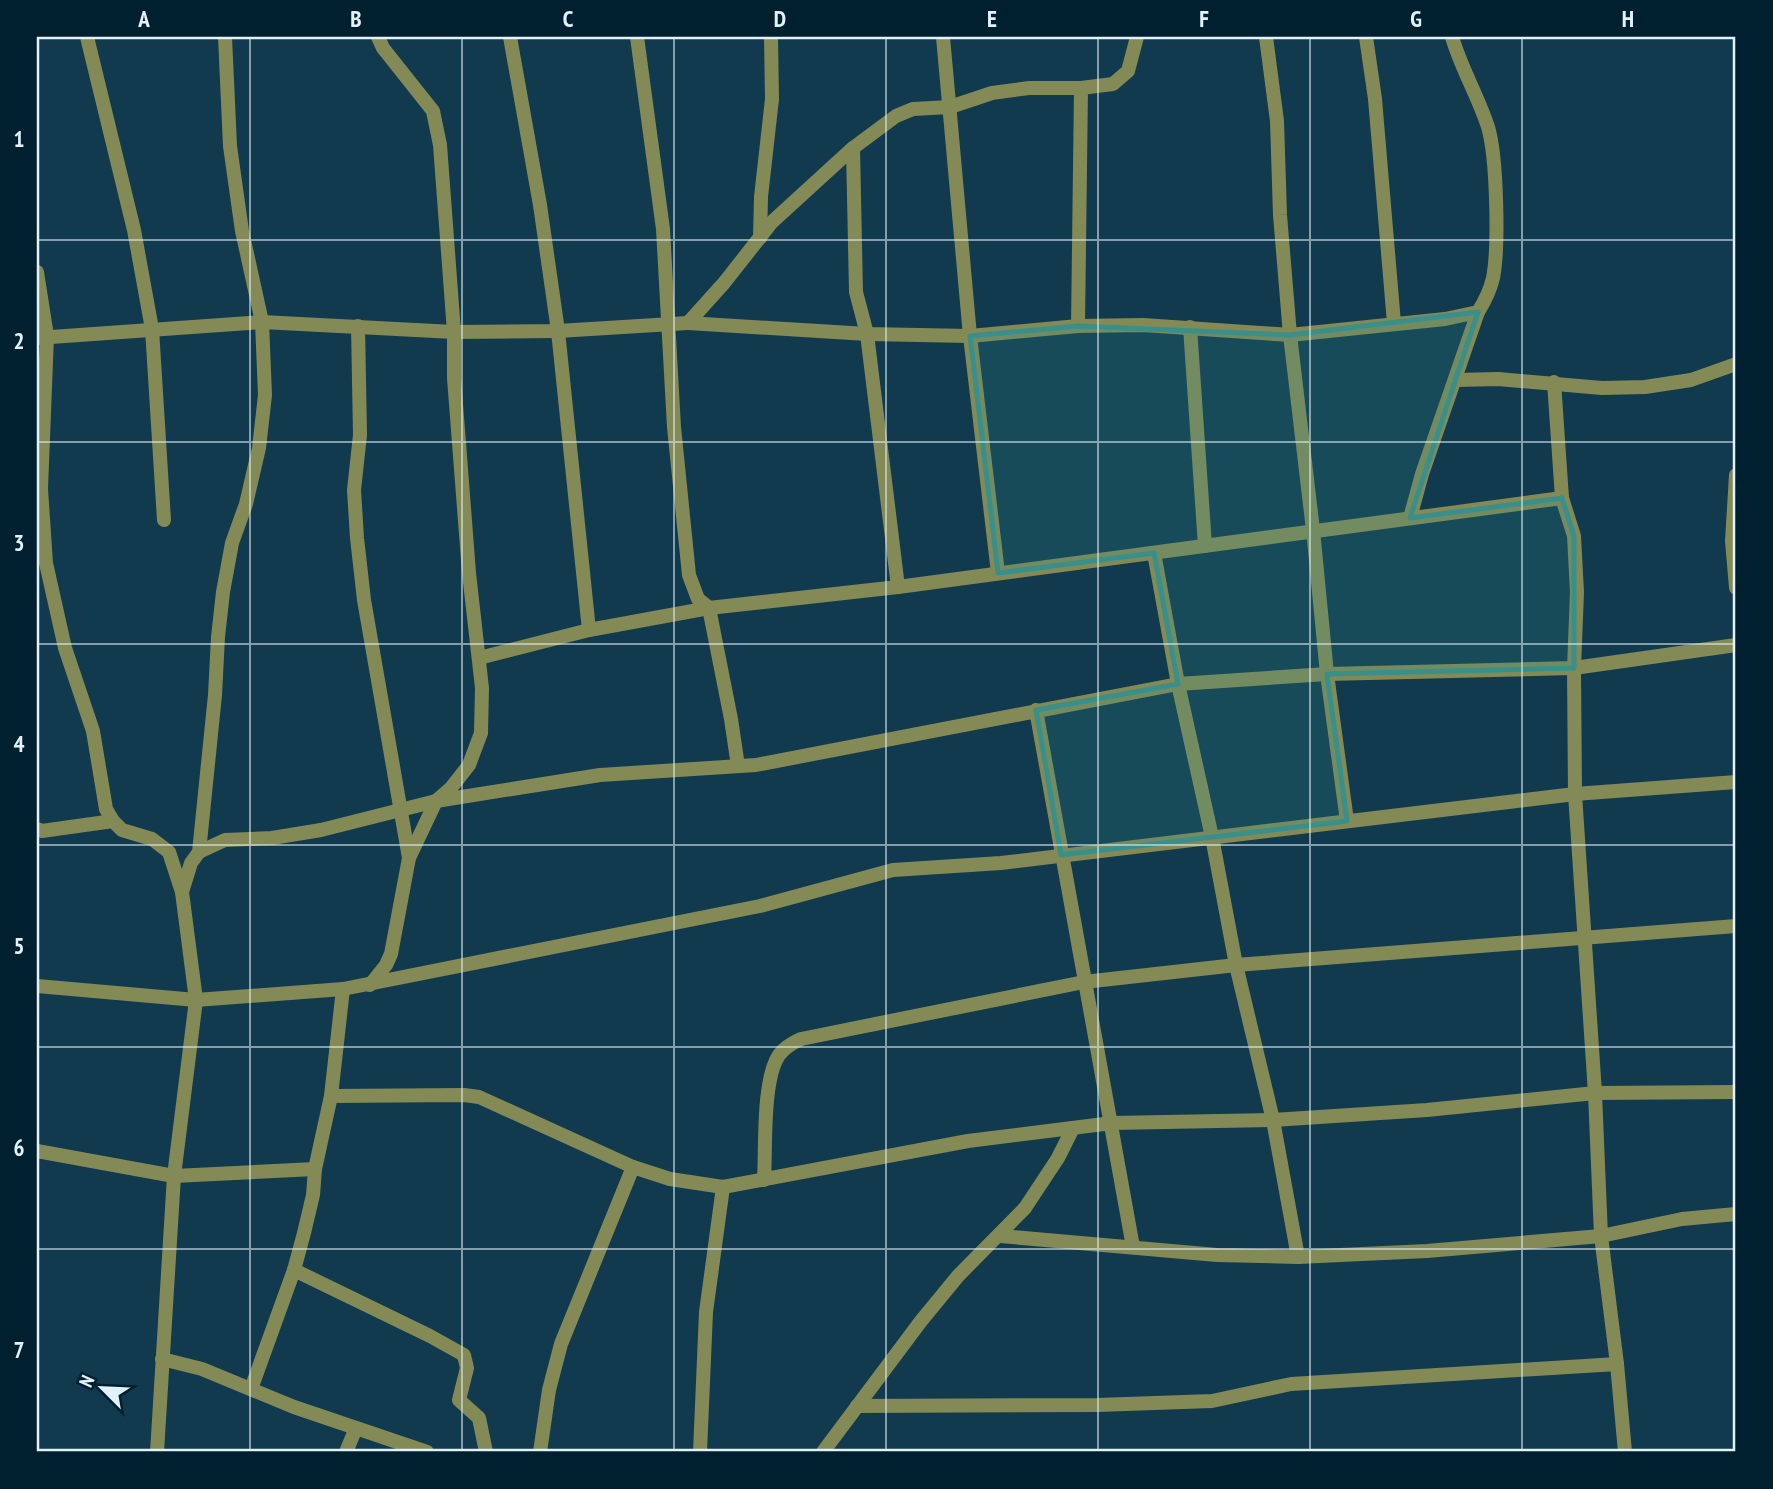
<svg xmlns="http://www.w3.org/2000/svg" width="1773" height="1489" font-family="'PT Sans Narrow',sans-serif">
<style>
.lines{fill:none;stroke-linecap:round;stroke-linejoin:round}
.minor{stroke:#838a56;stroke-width:14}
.marked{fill:#398f8a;fill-opacity:0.2;stroke:#398f8a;stroke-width:5;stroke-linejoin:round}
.grid{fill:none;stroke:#e3f1fa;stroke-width:2;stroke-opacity:0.55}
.neatline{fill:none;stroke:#e3f1fa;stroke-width:2.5}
.grid-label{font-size:23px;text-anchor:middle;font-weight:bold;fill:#e3f1fa}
</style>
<rect width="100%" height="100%" fill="#113a4e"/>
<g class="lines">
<g class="minor">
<path d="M87 37 134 230 152 329 164 520"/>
<path d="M510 37 540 205 558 331 589 630"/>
<path d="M637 37 663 229 674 427 689 575 698 599 709 608 731 719 738 766"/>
<path d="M943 37 970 336 998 573"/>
<path d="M1266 37 1277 121 1280 215 1290 335 1313 530 1327 674 1347 821"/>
<path d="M1366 37 1375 99 1394 323"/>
<path d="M853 148 856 292 867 334 898 587"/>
<path d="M760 238 761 197 772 99 771 37"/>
<path d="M37 272 47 336 41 489 46 563 65 648 93 731 106 809 113 821 122 830 152 839 169 852 182 892"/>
<path d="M688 323 867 334 970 336 1078 326 1143 325 1290 335 1445 319 1478 312"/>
<path d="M358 326 360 435 354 490 357 538 364 600 409 858"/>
<path d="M1078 326 1081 88"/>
<path d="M1190 327 1205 546"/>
<path d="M37 338 262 322 454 332 558 331 688 323 724 283 772 222 853 148 896 116 913 109 950 107 992 93 1029 88H1081L1113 84 1128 71 1137 37"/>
<path d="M1455 380 1498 379 1602 388 1645 387 1691 380 1736 364"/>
<path d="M1554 382 1562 498 1574 536 1577 592 1574 668 1575 794 1595 1093 1601 1236 1617 1364 1625 1452"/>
<path d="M1736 475 1732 541 1736 588"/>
<path d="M1410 518 1422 474 1478 312C1485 301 1490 291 1493 278 1499 247 1497 157 1488 127 1478 96 1461 68 1452 37"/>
<path d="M1154 553 1178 684 1212 837 1236 965 1273 1120 1298 1257"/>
<path d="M479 658 589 630 709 608 898 587 1562 498"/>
<path d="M1036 710 1133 1247"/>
<path d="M37 829 42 831 113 821"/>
<path d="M199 852 225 840 272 838 321 830 436 801 600 775 756 765 1178 684 1327 674 1574 668 1736 645"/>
<path d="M370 985 386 965 391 954 409 858 436 801 451 788 469 765 481 733 482 688 469 573 454 378V332L440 145 433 111 383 48 378 37"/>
<path d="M37 986 196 1000 343 989 760 906 893 870 1001 863 1575 794 1736 782"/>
<path d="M331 1096 464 1095 479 1097 633 1167 670 1179 723 1187 968 1141 1112 1123 1273 1120 1427 1110 1595 1093 1736 1092"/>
<path d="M37 1151 174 1176 315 1169"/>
<path d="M764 1180C766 1149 762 1080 779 1055 785 1047 792 1043 801 1039L1084 982 1236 965 1736 926"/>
<path d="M1000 1236 1217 1255 1298 1257 1427 1251 1601 1236 1682 1219 1736 1214"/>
<path d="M294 1270 430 1336 464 1355 467 1368 459 1400 479 1418 486 1452"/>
<path d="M162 1359 202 1369 294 1407 427 1452"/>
<path d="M251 1389 294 1270 304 1233 313 1195 315 1169 331 1096 343 989"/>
<path d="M857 1406 1097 1405 1212 1401 1291 1384 1617 1364"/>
<path d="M157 1452 174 1176 196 1000 182 892 191 863 199 852 215 695 218 637 223 592 232 543 246 504 259 448 265 395 262 322 242 231 230 146 225 37"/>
<path d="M346 1452 356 1428"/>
<path d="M540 1452 549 1390 561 1344 633 1167"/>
<path d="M700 1452 706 1312 723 1187"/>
<path d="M823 1452 921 1321 958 1276 1025 1208 1058 1158 1073 1128"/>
</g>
</g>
<path class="marked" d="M1478 312 1410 518 1562 498 1574 536V668L1327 674 1347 821 1061 855 1036 710 1178 684 1154 553 998 573 970 336 1078 326 1290 335Z"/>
<path class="grid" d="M250 37V1452M462 37V1452M674 37V1452M886 37V1452M1098 37V1452M1310 37V1452M1522 37V1452M37 240H1736M37 442H1736M37 644H1736M37 845H1736M37 1047H1736M37 1249H1736"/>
<rect width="1773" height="1489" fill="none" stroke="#002030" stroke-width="77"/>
<g transform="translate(102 1388) rotate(294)" stroke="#002030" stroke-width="5" paint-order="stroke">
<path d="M0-5L12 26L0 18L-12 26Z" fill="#e3f1fa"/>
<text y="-10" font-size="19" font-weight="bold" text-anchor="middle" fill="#e3f1fa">N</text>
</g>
<rect x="38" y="38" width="1696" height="1412" class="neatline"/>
<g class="grid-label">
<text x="144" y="27">A</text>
<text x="356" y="27">B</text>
<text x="568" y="27">C</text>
<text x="780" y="27">D</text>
<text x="992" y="27">E</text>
<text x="1204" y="27">F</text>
<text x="1416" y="27">G</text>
<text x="1628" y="27">H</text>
<text x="19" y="147">1</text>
<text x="19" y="349">2</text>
<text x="19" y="551">3</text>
<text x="19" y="752">4</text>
<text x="19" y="954">5</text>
<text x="19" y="1156">6</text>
<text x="19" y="1358">7</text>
</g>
</svg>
